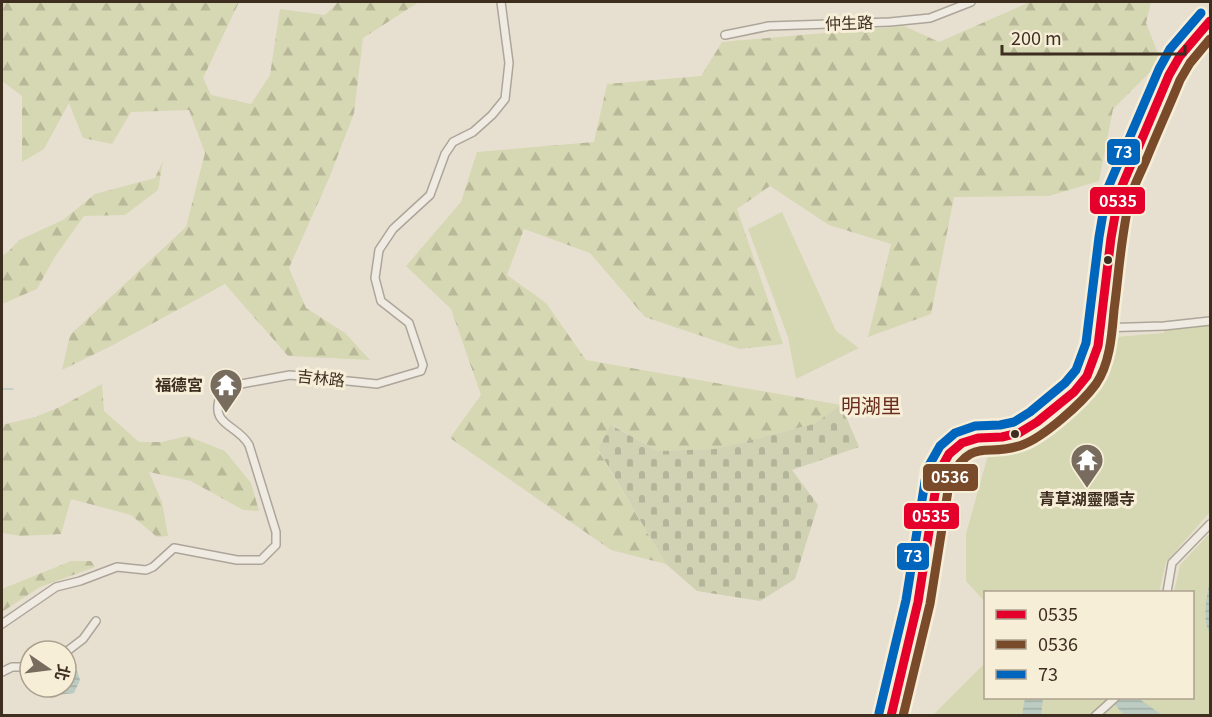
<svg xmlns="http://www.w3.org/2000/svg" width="1212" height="717" font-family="Georgia,'Noto Sans TC',serif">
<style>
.green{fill:#d6d7b3}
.forest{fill:url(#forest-firs)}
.cemetery{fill:url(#cemetery-stones)}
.water{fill:url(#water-rules)}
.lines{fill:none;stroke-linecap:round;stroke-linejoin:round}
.stream{stroke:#bcccc2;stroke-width:1.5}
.street-casing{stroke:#ada599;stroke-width:10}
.secondary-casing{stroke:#9c958a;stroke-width:12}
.street{stroke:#efebe3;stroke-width:7}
.secondary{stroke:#efebe3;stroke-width:9}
.bus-1-casing{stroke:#f7eed8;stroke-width:14}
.bus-2-casing{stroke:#f7eed8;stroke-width:14}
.bus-3-casing{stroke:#f7eed8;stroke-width:14}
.bus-1{stroke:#e4002b;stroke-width:9}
.bus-2{stroke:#7a4b2a;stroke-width:9}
.bus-3{stroke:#0065bd;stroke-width:9}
.bus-dot{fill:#3d2e20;stroke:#f7eed8;stroke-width:2}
.labels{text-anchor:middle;stroke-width:6;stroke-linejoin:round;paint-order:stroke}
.street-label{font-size:16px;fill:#3d2e20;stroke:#f7eed8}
.poi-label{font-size:16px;font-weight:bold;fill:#3d2e20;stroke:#f7eed8;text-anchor:end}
.quarter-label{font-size:20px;fill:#6b2e1e;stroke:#f7eed8}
.line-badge{stroke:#f7eed8;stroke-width:2}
.badge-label{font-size:16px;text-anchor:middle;font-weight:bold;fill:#fff}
</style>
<defs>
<pattern id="forest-firs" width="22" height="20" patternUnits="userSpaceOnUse" patternTransform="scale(1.5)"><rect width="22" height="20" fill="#d6d7b3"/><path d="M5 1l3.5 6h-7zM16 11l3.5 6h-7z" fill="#b9b99a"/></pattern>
<pattern id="cemetery-stones" width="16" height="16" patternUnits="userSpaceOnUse" patternTransform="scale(1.5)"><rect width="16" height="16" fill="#d1d1b3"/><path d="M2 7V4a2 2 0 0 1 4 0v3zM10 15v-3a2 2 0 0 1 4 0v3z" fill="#b4b49a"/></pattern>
<pattern id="water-rules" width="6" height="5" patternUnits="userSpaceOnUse" patternTransform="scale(1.5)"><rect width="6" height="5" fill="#bcccc2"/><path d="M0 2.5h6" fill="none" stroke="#a2b0a6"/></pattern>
</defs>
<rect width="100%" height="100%" fill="#e7e0d1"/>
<g class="green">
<path d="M782 212 836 331 859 348 796 379 788 337 748 229Z"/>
<path d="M1210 321V512L1166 562 1159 592H986L985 602 966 581V534L992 441 1025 439 1058 421 1081 400 1104 338 1164 333V326Z"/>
<path d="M1210 533V715L932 716 985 663 986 698H1192V592H1174L1180 565Z"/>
</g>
<g class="forest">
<path d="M2 2H239L203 78 211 95 251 104 270 75 280 9 325 15 338 2H419L363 38 354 113 330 176 289 268 306 308 345 333 370 360 288 356 225 284 113 345 62 370 70 335 186 227 205 153 189 110 131 112 112 144 83 138 69 103 44 149 22 162V96L2 81Z"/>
<path d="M1030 2H1151L1146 23 1161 61 1113 109 1099 181 1049 196 954 197 931 314 868 337 891 244 829 225 770 186 737 209 783 344 740 349 645 317 590 253 524 229 507 275 546 303 586 360 841 405 814 424 715 449 658 451 612 425 598 450 666 564 611 550 450 438 481 395 451 309 406 266 461 202 477 152 594 142 607 84 701 76 722 42 904 26 939 42Z"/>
<path d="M163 161 158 190 125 215 84 216 54 258 37 289 2 304V256L8 252 19 240 63 220 95 194 155 178Z"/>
<path d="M102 384 104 411 139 442H162L187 436 225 451 251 483 259 511 243 510 191 481 149 472 162 502 168 536 157 537 131 515 71 499 61 534 21 536 2 533V425L35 417 60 407Z"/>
<path d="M71 561H91L95 567 40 587 2 612V589Z"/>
</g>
<path class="cemetery" d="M841 405 859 447 792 470 818 505 795 579 760 601 697 591 666 564 598 449 611 425 658 451 715 449 814 424Z"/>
<g class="water">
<path d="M1210 576V634C1201 618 1208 594 1210 576Z"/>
<path d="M77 671 80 680 74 693 57 695 53 690 55 687H66V672Z"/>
<path d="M1025 698H1043L1041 715H1022Z"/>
<path d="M1109 698H1138L1162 715H1124Z"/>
</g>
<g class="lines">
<path class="stream" d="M2 389H13"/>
<g class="street-casing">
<g id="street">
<path d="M725 35 769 26 890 22 930 18 971 2"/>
<path d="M1099 328 1164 326 1210 321"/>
<path d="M1167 592 1172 563 1210 524"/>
<path d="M2 624 56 587 80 581 117 567 146 570 153 567 174 548 237 560H261L276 545V532L249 445C238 425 212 426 219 400L226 397 241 384 290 375 377 384 421 371 423 365 409 323 381 301 375 278 379 250 393 229 430 195 445 154 453 142 473 132 492 115 505 99 509 63 501 2"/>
<path d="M66 652 83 639 96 621"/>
<path d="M2 672 12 667H30"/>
<path d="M1095 716 1115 698"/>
</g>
</g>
<g class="secondary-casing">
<path id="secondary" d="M891 716 918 602 938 474 949 454 962 443 978 438 1002 437 1019 433 1037 422 1074 392 1087 376 1098 346 1111 238 1119 193 1169 75 1180 56 1210 21"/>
</g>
<use href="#street" class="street"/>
<use href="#secondary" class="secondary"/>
<g class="bus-1-casing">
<path id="bus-1" d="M891 716 918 602 938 474 949 454 962 443 978 438 1002 437 1019 433 1037 422 1074 392 1087 376 1098 346 1111 238 1119 193 1169 75 1180 56 1210 21"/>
</g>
<g class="bus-2-casing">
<path id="bus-2" d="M903 716 930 604 950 478C973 436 986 458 1022 445 1044 437 1082 403 1096 384 1110 364 1112 334 1114 310 1119 273 1121 234 1130 198 1134 185 1141 172 1146 160 1157 133 1169 107 1180 80L1190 63 1210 39"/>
</g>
<g class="bus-3-casing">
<path id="bus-3" d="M879 713 906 600 927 469 940 446 955 433 975 426 1000 425 1014 422 1030 412 1065 383 1076 370 1086 343 1099 237 1107 190 1159 69 1170 49 1201 13"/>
</g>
<use href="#bus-1" class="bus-1"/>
<use href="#bus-2" class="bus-2"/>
<use href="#bus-3" class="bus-3"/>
</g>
<defs>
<g id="temple-pin" transform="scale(1.725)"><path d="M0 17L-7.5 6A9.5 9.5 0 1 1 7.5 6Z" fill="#786c5e" stroke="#f7eed8"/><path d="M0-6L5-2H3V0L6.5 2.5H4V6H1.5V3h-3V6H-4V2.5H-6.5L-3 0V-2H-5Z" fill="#fff"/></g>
</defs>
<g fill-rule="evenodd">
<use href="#temple-pin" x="226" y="385"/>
<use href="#temple-pin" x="1087" y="460"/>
</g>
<g class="bus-dot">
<circle cx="1108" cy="260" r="5"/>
<circle cx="1015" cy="434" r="5"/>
</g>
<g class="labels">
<g class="street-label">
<text transform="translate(849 23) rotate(-2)" y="6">仲生路</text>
<text transform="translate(321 378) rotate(6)" y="6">吉林路</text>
</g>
<g class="poi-label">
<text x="203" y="391">福德宮</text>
<text x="1087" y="505" text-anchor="middle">青草湖靈隱寺</text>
</g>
<g class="quarter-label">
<text x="871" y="413">明湖里</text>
</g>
</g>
<g class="line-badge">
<rect x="1106" y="138" width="35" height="28" rx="6" fill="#0065bd"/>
<rect x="1089" y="186" width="57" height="29" rx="6" fill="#e4002b"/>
<rect x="922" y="463" width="57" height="29" rx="6" fill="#7a4b2a"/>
<rect x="903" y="502" width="57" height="28" rx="6" fill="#e4002b"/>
<rect x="896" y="542" width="34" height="29" rx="6" fill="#0065bd"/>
</g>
<g class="badge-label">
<text x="1123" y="158">73</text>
<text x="1118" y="207">0535</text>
<text x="950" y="483">0536</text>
<text x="931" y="522">0535</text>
<text x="913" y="562">73</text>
</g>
<rect width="1212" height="717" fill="none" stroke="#3d2e20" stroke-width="6"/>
<rect x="984" y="591" width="210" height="108" fill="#f7eed8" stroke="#ada18e" stroke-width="1.5"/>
<rect x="996" y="610" width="30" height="9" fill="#e4002b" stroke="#ada18e" stroke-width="1.5"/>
<text x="1038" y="621" font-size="18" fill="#3d2e20">0535</text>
<rect x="996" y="640" width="30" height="9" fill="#7a4b2a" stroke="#ada18e" stroke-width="1.5"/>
<text x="1038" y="651" font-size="18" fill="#3d2e20">0536</text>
<rect x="996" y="670" width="30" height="9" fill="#0065bd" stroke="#ada18e" stroke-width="1.5"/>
<text x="1038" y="681" font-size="18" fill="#3d2e20">73</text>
<g transform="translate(48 669) rotate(104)"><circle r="28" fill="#f7eed8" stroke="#ada18e" stroke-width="1.5"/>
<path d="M0-4.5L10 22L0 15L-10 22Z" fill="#786c5e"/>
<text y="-9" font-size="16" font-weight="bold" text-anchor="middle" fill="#3d2e20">北</text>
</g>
<path d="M1002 45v9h183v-9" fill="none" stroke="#3d2e20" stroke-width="3"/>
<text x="1011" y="45" font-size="18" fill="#3d2e20" stroke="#f7eed8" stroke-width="4.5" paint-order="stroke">200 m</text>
</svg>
